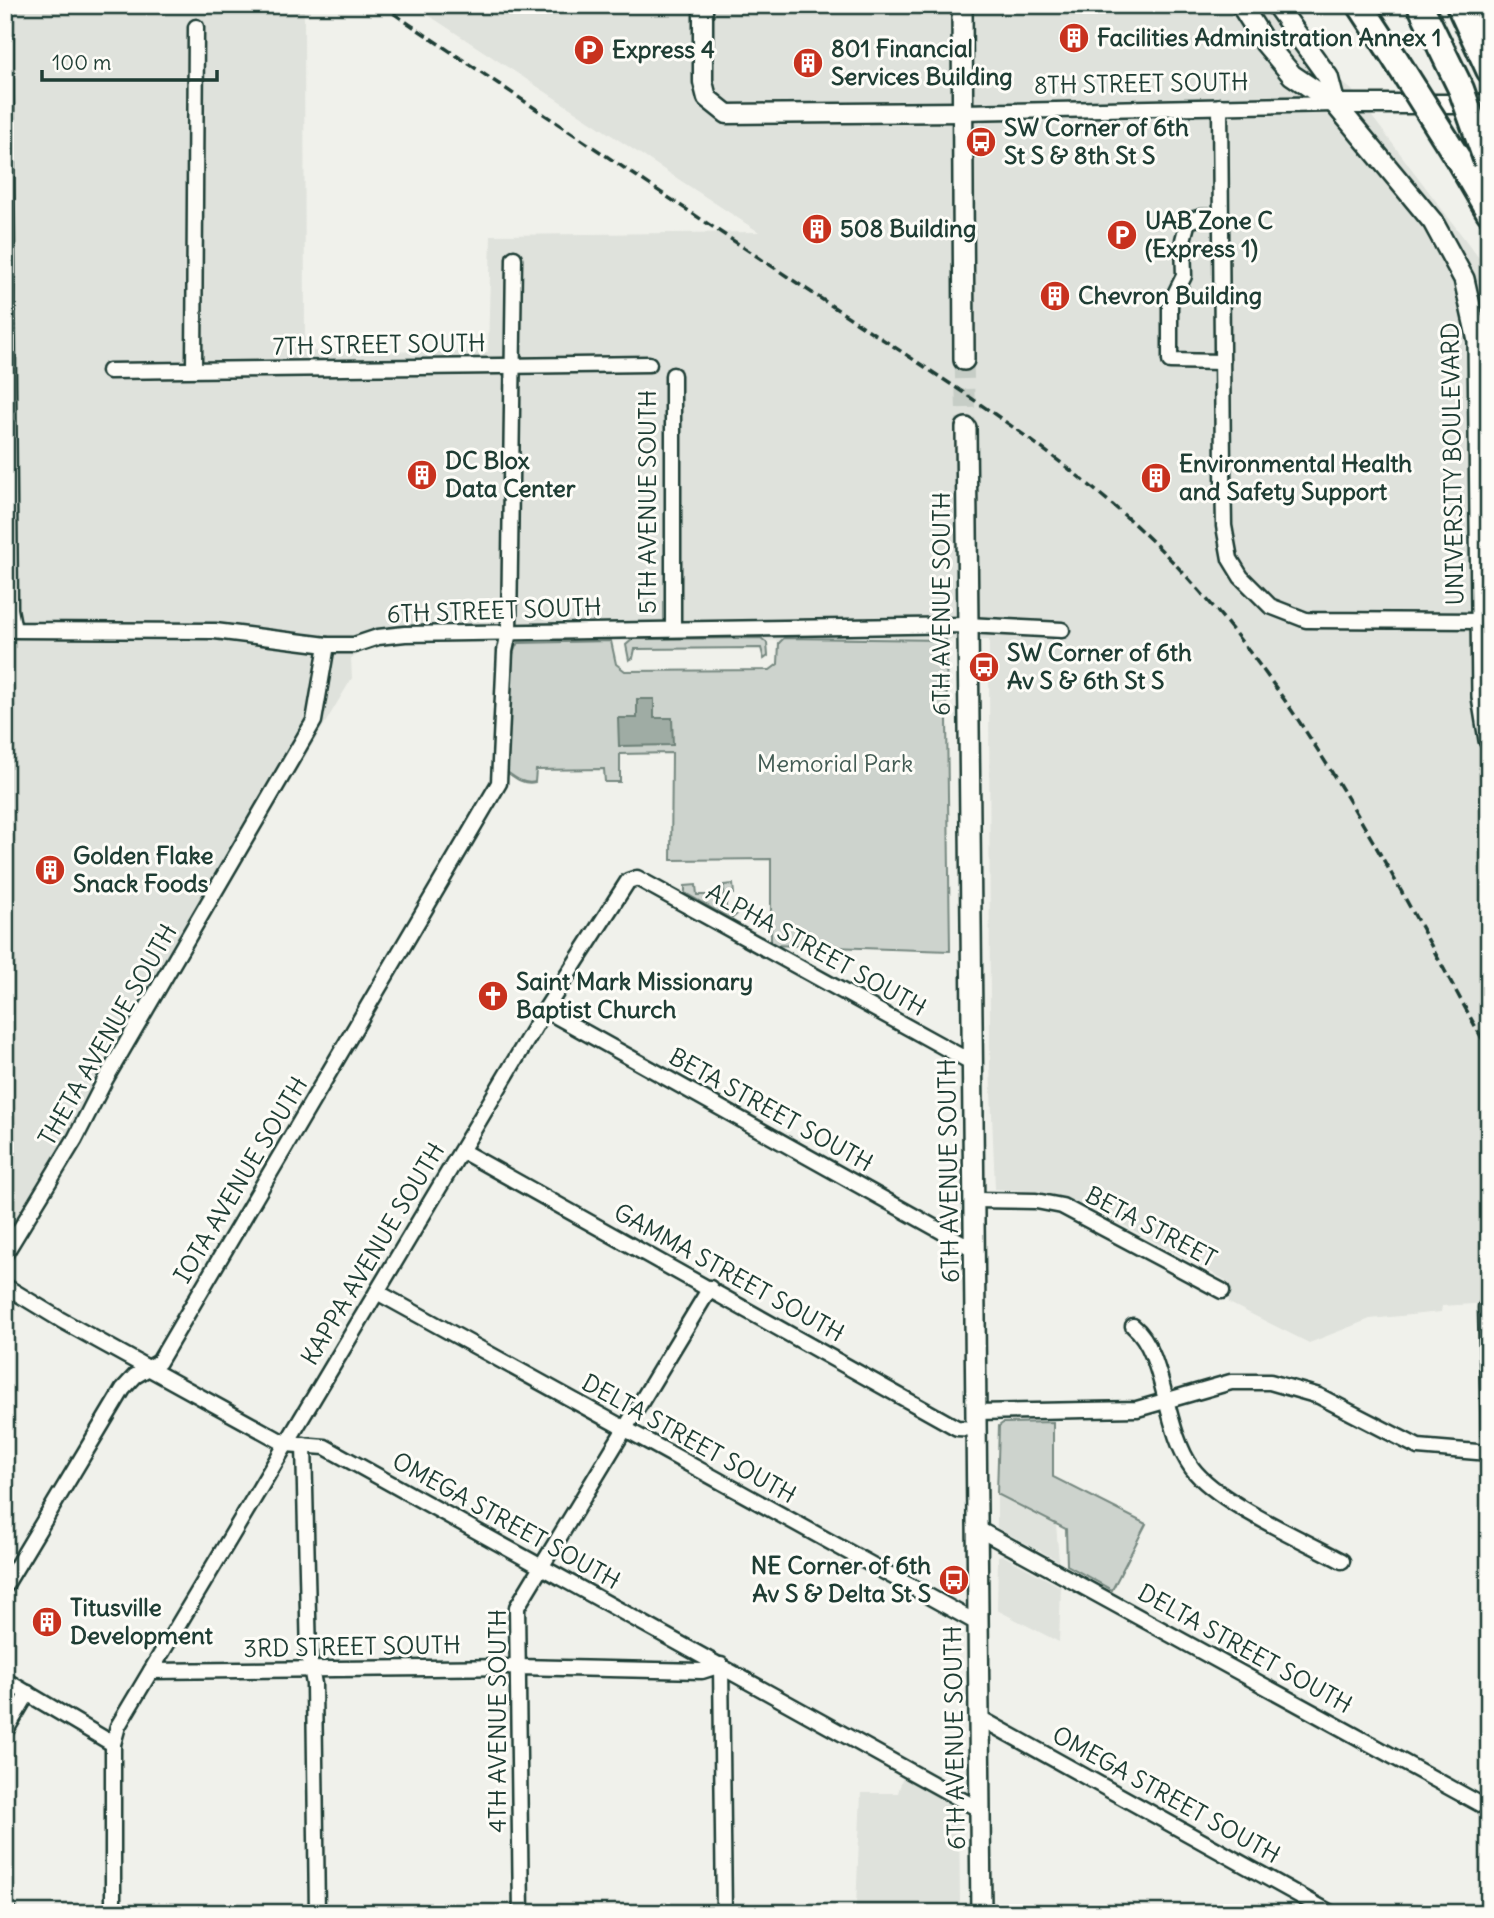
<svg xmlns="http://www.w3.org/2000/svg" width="1494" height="1918" font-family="Delius,sans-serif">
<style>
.built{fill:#dfe2dc}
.green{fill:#cdd3cd;stroke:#768880;stroke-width:2}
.water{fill:#9faca4;stroke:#6c8077;stroke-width:2}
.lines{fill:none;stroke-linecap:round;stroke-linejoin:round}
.secondary-tunnel{stroke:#c6cdc6;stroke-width:19;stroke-dasharray:19 10;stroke-linecap:butt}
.minor-casing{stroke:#1f3d34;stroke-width:19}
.tertiary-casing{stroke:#1f3d34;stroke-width:23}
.secondary-casing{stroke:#1f3d34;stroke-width:24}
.motorway-casing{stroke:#1f3d34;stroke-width:30}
.minor{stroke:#fdfcf7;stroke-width:14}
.tertiary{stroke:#fdfcf7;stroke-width:18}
.secondary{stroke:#fdfcf7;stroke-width:19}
.motorway{stroke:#fdfcf7;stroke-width:24}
.rail{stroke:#1f3d34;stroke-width:3.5;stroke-dasharray:10 5;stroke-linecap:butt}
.motorway-bridge-casing{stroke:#1f3d34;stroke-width:30;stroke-linecap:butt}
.motorway-bridge{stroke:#fdfcf7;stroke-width:24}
.labels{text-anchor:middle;stroke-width:6;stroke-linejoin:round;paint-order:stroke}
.poi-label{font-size:24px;font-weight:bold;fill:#1f3d34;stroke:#fdfcf7;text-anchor:start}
.street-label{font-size:24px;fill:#1f3d34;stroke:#fdfcf7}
.park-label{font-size:24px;fill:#425b53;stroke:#fdfcf7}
</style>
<rect width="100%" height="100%" fill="#f0f1eb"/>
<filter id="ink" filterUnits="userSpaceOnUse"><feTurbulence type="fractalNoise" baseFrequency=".0143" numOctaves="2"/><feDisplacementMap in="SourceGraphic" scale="14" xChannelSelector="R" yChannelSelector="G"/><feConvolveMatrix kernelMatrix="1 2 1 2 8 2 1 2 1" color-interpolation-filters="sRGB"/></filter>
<g filter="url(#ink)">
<g class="built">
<path d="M5 5H301L304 8 305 351 488 352 491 235 759 232 413 5H1264L1283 37 1352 90 1485 266 1489 278V1303L1442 1306 1441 1312 1370 1319 1309 1343 1229 1303 1227 1281 1090 1207 1043 1192 995 1189 990 1066 989 640 384 642 351 658 352 678 5 1259Z"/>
<path d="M997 1494 1056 1524 1059 1561 997 1528Z"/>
<path d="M1002 1555 1061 1587 1059 1642 997 1610 998 1556Z"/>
<path d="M903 1776 959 1807 960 1903 954 1906 856 1907 861 1793H898Z"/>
</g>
<g class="green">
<path d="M761 638 767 643 768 656 764 659 761 648 635 649 633 658 629 660 626 645 633 639Z"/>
<path d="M784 638 946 640 950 951 771 945V859L671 860 672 753 620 754V782H605L604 769 536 770 535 782C524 785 515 778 507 772 504 748 505 660 518 643L611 641 616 664 625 671 770 670 778 664 779 643Z"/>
<path d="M733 884 734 894 726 895V913L736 915 731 919 685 893V886L696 885 697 895H724V885Z"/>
<path d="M1053 1422V1477L1146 1524 1112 1590 1067 1565 1066 1529 997 1494 999 1426 1003 1423Z"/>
</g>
<path class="water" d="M637 699H654V718H672L673 745 619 746 618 718H637Z"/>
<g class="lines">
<path class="secondary-tunnel" d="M964 360 966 428"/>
<g class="minor-casing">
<g id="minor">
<path d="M5 37 10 609 14 630 215 631 327 645H354L378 637 405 634 967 625 1062 630"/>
<path d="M1220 106 1223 470 1224 526 1230 559 1241 577 1270 606 1306 620 1481 621"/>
<path d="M962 112 1335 104"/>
<path d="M1220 217H1202L1188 221 1183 240 1184 276 1170 304V361L1222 362"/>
<path d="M194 369 196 27"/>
<path d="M109 371 649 364"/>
<path d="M673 375V629"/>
<path d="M545 1010 975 1250"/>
<path d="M462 1151 957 1428 976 1429"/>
<path d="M974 1200 1036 1201 1062 1206 1222 1291"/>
<path d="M5 1254 75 1139 105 1080 314 721 327 645"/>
<path d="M5 1286 61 1320 286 1444 325 1447 980 1810"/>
<path d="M377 1292 979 1624"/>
<path d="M1486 1307 1489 1433"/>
<path d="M1133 1326C1165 1351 1164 1430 1192 1468 1218 1503 1302 1539 1342 1561"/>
<path d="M976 1412 1137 1409 1231 1382H1270L1319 1396 1418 1447 1489 1453"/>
<path d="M304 1445 309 1657 314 1684 317 1913"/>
<path d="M978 1529 1489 1809"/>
<path d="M5 1586 123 1389 135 1376 159 1362 499 783 505 651 509 632 514 258"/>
<path d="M151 1671 517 1667 702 1671 721 1665 724 1913"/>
<path d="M5 1680 113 1744"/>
<path d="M980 1718 1331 1913"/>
<path d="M5 1732 28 1693"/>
<path d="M5 1909 9 1913"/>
<path d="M113 1913V1744L118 1726 545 1010 628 881 637 878 971 1062"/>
<path d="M521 1913 517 1607 710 1288"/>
</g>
</g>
<g class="tertiary-casing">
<g id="tertiary">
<path d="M703 5V82L707 98 727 114 962 112"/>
<path d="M1335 104H1489"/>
</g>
</g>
<g class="secondary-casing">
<g id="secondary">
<path d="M962 5 964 360"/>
<path d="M1241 5 1265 43 1292 75 1335 104 1433 222 1464 279 1478 341 1482 697 1489 740"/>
<path d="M1276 5 1328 77 1335 104"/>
<path d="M966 428 981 1913"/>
</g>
</g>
<g class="motorway-casing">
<g id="motorway">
<path d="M1360 5 1396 60"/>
<path d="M1420 5 1441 48"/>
<path d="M1459 5 1489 70"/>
<path d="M1457 157 1489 212"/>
</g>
</g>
<use href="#minor" class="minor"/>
<use href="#tertiary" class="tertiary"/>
<use href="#secondary" class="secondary"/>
<use href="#motorway" class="motorway"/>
<path class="rail" d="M381 5C530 105 679 205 829 304 954 387 1086 466 1188 578 1315 717 1398 888 1489 1051"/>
<g class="motorway-bridge-casing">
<g id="motorway-bridge">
<path d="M1441 48 1461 89 1487 162"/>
<path d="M1396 60 1457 157"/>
</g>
</g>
<use href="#motorway-bridge" class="motorway-bridge"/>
</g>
</g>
<defs>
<g id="building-disc" transform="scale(1.575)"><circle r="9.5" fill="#c8321e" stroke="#fdfcf7"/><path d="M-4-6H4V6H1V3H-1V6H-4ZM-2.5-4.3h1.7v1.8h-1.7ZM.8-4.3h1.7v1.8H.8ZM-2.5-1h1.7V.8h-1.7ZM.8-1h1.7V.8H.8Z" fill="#fff"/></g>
<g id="parking-disc" transform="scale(1.575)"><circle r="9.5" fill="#c8321e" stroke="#fdfcf7"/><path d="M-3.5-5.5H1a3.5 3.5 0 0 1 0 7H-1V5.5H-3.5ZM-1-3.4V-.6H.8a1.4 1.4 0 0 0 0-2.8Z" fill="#fff"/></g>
<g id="bus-disc" transform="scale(1.575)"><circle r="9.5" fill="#c8321e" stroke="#fdfcf7"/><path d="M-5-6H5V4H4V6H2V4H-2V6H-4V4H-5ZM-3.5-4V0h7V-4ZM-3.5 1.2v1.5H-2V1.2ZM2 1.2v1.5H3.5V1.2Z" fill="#fff"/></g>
<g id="church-disc" transform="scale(1.575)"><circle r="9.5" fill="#c8321e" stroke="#fdfcf7"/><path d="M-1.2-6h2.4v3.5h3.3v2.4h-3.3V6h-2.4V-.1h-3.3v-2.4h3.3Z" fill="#fff"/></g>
</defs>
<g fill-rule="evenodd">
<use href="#building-disc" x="1074" y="38"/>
<use href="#parking-disc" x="589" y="50"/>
<use href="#building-disc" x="808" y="63"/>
<use href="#bus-disc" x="981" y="142"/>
<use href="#building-disc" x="817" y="229"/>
<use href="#parking-disc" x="1122" y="235"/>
<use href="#building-disc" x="1055" y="296"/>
<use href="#building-disc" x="422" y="475"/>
<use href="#building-disc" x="1156" y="478"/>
<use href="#bus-disc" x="984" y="667"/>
<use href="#building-disc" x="50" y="870"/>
<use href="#church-disc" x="493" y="996"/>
<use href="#bus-disc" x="954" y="1580"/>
<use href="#building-disc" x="47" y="1622"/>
</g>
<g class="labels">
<g class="poi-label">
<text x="1097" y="46">Facilities Administration Annex 1</text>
<text x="831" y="57">801 Financial<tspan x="831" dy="28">Services Building</tspan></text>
<text x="612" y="58">Express 4</text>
<text x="1004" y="136">SW Corner of 6th<tspan x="1004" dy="28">St S &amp; 8th St S</tspan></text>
<text x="1145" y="229">UAB Zone C<tspan x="1145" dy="28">(Express 1)</tspan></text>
<text x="840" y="237">508 Building</text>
<text x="1078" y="304">Chevron Building</text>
<text x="445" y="469">DC Blox<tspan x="445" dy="28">Data Center</tspan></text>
<text x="1179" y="472">Environmental Health<tspan x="1179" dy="28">and Safety Support</tspan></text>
<text x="1007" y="661">SW Corner of 6th<tspan x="1007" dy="28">Av S &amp; 6th St S</tspan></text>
<text x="73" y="864">Golden Flake<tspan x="73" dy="28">Snack Foods</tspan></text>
<text x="516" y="990">Saint Mark Missionary<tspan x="516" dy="28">Baptist Church</tspan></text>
<text x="931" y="1574" text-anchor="end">NE Corner of 6th<tspan x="931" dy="28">Av S &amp; Delta St S</tspan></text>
<text x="70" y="1616">Titusville<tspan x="70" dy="28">Development</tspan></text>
</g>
<g class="street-label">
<text transform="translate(1141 84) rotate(-1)" y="8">8TH STREET SOUTH</text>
<text transform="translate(379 345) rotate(-1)" y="8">7TH STREET SOUTH</text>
<text transform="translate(1453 464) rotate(-91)" y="8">UNIVERSITY BOULEVARD</text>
<text transform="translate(648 502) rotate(-90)" y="8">5TH AVENUE SOUTH</text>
<text transform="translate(942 604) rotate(-90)" y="8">6TH AVENUE SOUTH</text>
<text transform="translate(494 611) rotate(-2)" y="8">6TH STREET SOUTH</text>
<text transform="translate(816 950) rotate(29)" y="8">ALPHA STREET SOUTH</text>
<text transform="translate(108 1035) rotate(-60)" y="8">THETA AVENUE SOUTH</text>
<text transform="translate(771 1110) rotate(29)" y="8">BETA STREET SOUTH</text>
<text transform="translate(949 1171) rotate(-91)" y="8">6TH AVENUE SOUTH</text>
<text transform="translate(241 1180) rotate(-59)" y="8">IOTA AVENUE SOUTH</text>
<text transform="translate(1151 1227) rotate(28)" y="8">BETA STREET</text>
<text transform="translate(373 1254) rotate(-59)" y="8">KAPPA AVENUE SOUTH</text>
<text transform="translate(729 1273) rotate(29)" y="8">GAMMA STREET SOUTH</text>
<text transform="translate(689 1439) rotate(29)" y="8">DELTA STREET SOUTH</text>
<text transform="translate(506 1521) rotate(29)" y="8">OMEGA STREET SOUTH</text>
<text transform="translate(352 1647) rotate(-1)" y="8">3RD STREET SOUTH</text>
<text transform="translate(1245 1649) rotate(29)" y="8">DELTA STREET SOUTH</text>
<text transform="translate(498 1721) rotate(-90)" y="8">4TH AVENUE SOUTH</text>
<text transform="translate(955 1738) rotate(-91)" y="8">6TH AVENUE SOUTH</text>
<text transform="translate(1166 1795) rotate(29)" y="8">OMEGA STREET SOUTH</text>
</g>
<g class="park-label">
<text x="835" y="772">Memorial Park</text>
</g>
</g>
<rect width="1494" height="1918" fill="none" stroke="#fdfcf7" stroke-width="28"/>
<rect x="14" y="14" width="1466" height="1890" fill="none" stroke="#1f3d34" stroke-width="2.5" filter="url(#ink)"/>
<path d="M42 70v10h175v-10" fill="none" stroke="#1f3d34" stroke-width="3.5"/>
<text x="52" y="70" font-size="21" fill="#1f3d34" stroke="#fdfcf7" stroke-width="5" paint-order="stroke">100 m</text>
</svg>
